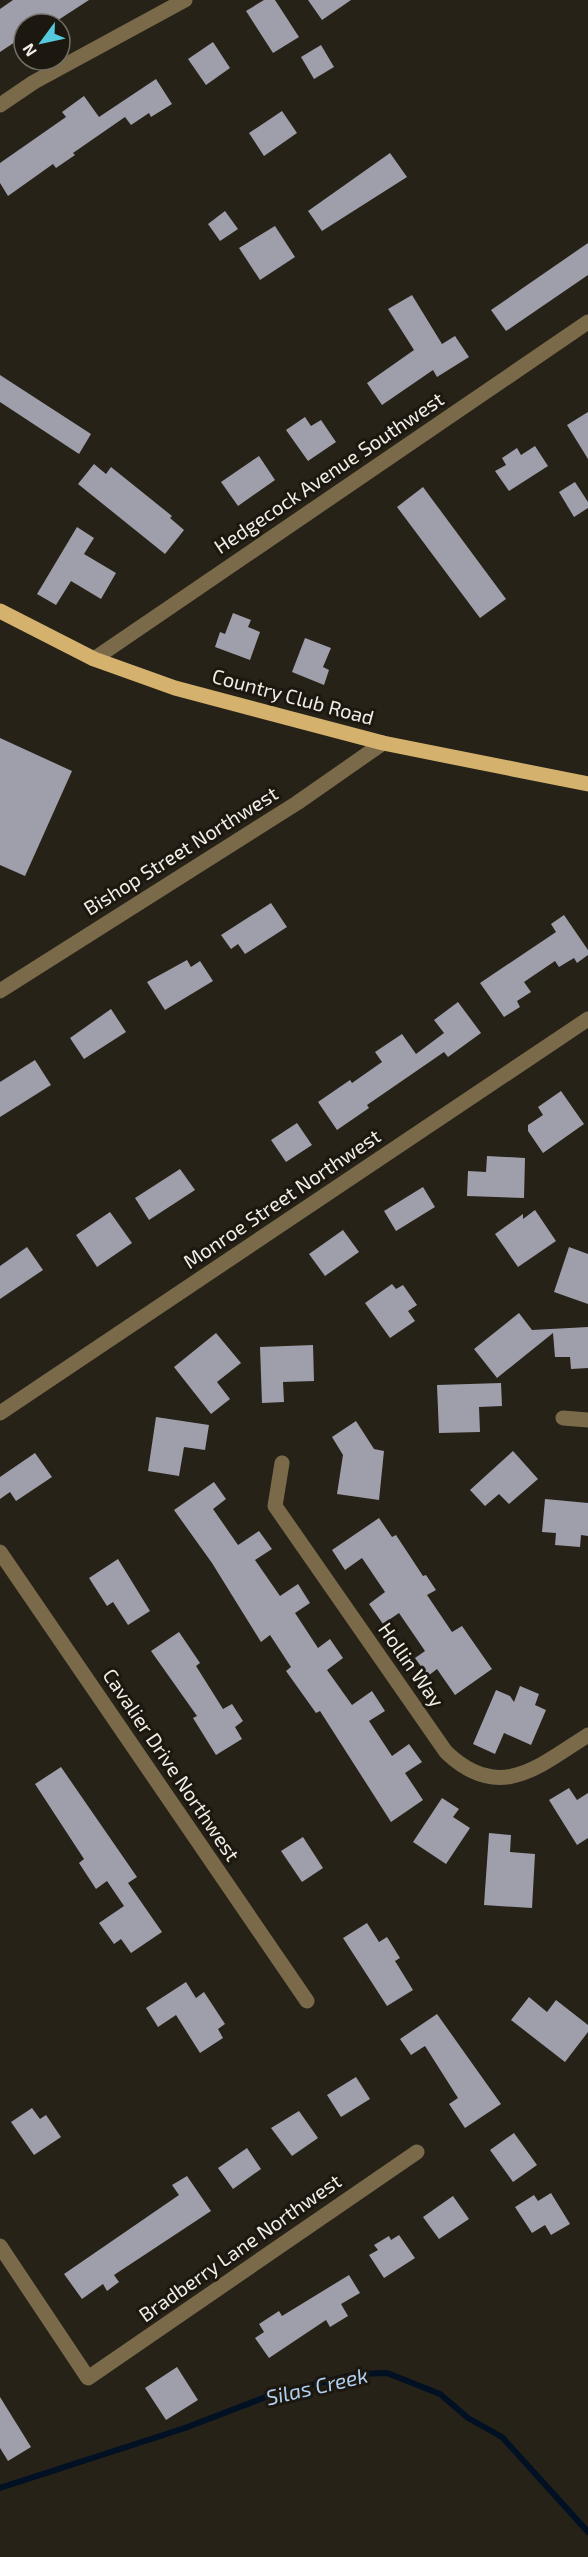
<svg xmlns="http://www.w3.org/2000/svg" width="588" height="2557" font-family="'Exo 2',sans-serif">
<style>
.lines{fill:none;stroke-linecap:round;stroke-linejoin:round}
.stream{stroke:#011123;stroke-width:6}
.building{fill:#9f9eab}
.minor{stroke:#7a6a4a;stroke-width:15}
.major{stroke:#d4b16d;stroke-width:15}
.labels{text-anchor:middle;stroke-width:6;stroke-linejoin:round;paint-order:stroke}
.street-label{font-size:20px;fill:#f1eee8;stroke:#1d180f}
.water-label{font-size:21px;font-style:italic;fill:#b0d0f1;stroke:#1d180f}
</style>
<rect width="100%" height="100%" fill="#262218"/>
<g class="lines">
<path class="stream" d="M0 2488 185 2428 271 2395 357 2374 387 2373 440 2394 468 2418 502 2437 588 2532"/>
</g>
<g class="building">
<path d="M13 0H89L52 24H24V55L15 42 0 52V9Z"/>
<path d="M264 0H275L299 37 273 53 246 11Z"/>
<path d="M308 0H351L322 20Z"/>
<path d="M213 42 230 68 206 85 188 59Z"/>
<path d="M321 45 334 67 314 79 301 57Z"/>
<path d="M156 79 172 104 151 117 149 113 131 125 125 117 73 153 75 155 56 168 53 164 8 196 0 183V163L66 117 62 112 84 96 99 117Z"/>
<path d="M282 111 297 133 264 156 249 133Z"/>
<path d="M390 153 407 177 322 231 308 211Z"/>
<path d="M225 211 238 229 220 241 208 224Z"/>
<path d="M275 226 295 257 260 280 239 248Z"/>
<path d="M588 243V275L506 331 491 310Z"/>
<path d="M412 295 442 344 455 336 469 357 437 377 433 370 382 405 367 383 414 350 388 309Z"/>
<path d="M0 375 91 434 79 454 0 402Z"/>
<path d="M588 412V459L567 425Z"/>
<path d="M305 417 311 426 321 420 336 442 308 461 286 430Z"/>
<path d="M535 446 548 466 509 491 495 471 506 465 502 458 517 448 521 455Z"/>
<path d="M259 456 275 480 238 506 221 482Z"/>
<path d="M94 464 106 474 111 467 172 516 170 518 184 530 165 554 78 484Z"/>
<path d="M575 482 588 502V508L574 517 559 492Z"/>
<path d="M423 487 506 599 480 618 397 507Z"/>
<path d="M77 527 94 538 84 554 116 573 101 599 71 581 56 605 37 594Z"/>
<path d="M233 613 251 620 248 627 260 632 250 660 215 647 220 632 225 634Z"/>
<path d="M305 638 331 648 323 667 329 670 324 685 292 672Z"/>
<path d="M0 738 72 771 25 876 0 865Z"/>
<path d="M271 903 287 927 245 954 238 944 231 949 221 935Z"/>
<path d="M564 915 588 950V955L577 963 574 958 559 967 555 961 524 982 531 992 517 1001 520 1007 504 1017 480 983 556 932 551 924Z"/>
<path d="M187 960 191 967 200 961 213 981 165 1010 147 982Z"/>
<path d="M458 1002 481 1033 448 1057 444 1052 367 1105 369 1108 337 1130 318 1102 350 1080 352 1083 382 1062 375 1052 402 1034 416 1054 444 1033 434 1020Z"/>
<path d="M111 1009 126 1032 84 1059 70 1038Z"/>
<path d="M35 1060 51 1085 0 1117V1082Z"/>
<path d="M561 1091 584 1124 543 1153 528 1131V1125L543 1115 538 1107Z"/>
<path d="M297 1123 312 1145 286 1162 271 1140Z"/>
<path d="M487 1156 525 1158 524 1198 467 1196 468 1171 486 1172Z"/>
<path d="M180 1169 195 1190 149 1220 135 1198Z"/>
<path d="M423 1187 435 1207 396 1231 384 1211Z"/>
<path d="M535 1210 556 1241 518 1267 495 1234 523 1214V1219Z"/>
<path d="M110 1212 132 1243 97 1267 76 1235Z"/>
<path d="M343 1230 359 1252 325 1276 309 1254Z"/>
<path d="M27 1247 43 1270 0 1299V1266Z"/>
<path d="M569 1247 588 1254V1304L554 1292Z"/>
<path d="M392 1284 396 1289 403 1285 417 1305 408 1311 415 1321 390 1338 365 1303Z"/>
<path d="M519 1313 532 1330 588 1327V1368L571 1369 570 1357H555L553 1333 497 1378 474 1349Z"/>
<path d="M216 1333 241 1363 217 1382 230 1399 211 1414 174 1367Z"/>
<path d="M313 1345 314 1381 283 1382 284 1402 262 1403 260 1347Z"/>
<path d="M501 1383 502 1406 479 1407 480 1432 439 1433 437 1385Z"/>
<path d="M156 1417 209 1425 205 1450 184 1447 179 1476 148 1471Z"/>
<path d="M356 1421 374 1449 384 1451 379 1500 337 1494 343 1455 332 1437Z"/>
<path d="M513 1451 538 1479 509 1504 499 1494 485 1506 470 1490Z"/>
<path d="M35 1453 52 1477 16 1501 10 1492 0 1499V1477Z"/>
<path d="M214 1482 226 1499 213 1509 238 1545 259 1531 272 1549 255 1560 280 1596 298 1584 310 1603 295 1613 318 1648 330 1639 343 1658 327 1670 352 1705 372 1691 385 1711 369 1721 392 1756 409 1744 422 1762 405 1773 423 1800 391 1822 320 1711 316 1713 286 1671 291 1667 270 1635 261 1642 212 1563 174 1510Z"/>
<path d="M545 1499 588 1503V1536L581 1535 580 1547 555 1545 556 1533 542 1532Z"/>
<path d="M379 1518 392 1537 396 1535 423 1576 426 1575 436 1590 427 1595 452 1632 462 1626 492 1669 455 1695 437 1669 428 1676 415 1658 425 1651 399 1613 383 1624 369 1604 385 1592 362 1558 345 1570 332 1550Z"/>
<path d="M118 1559 150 1611 128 1625 113 1602 107 1606 89 1578Z"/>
<path d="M179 1632 200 1663 196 1666 223 1709 232 1704 243 1721 235 1727 242 1739 216 1755 193 1718 197 1716 151 1651Z"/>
<path d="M520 1686 539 1694 535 1705 546 1710 531 1745 504 1733 495 1754 473 1744 496 1690 510 1696 514 1702Z"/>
<path d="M61 1767 137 1877 128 1883 162 1932 131 1953 121 1939 114 1944 99 1923 124 1906 107 1881 96 1889 79 1863 84 1859 35 1784Z"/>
<path d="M569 1788 577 1800 588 1793V1838L577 1845 549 1800Z"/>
<path d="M442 1798 459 1809 453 1817 470 1828 446 1864 413 1842Z"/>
<path d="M489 1833 511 1835 510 1852 535 1854 532 1908 484 1905Z"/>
<path d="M303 1837 323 1868 302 1882 281 1851Z"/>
<path d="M367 1923 379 1942 387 1937 400 1958 395 1961 413 1990 387 2006 343 1938Z"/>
<path d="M186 1982 196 1998 204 1992 225 2024 218 2029 223 2038 200 2053 176 2015 158 2027 146 2008Z"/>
<path d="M529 1997 547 2012 556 2000 588 2025V2032L565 2062 511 2020Z"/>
<path d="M437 2014 501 2104 465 2128 449 2104 458 2098 425 2046 411 2055 400 2039Z"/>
<path d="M356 2077 370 2099 341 2117 327 2095Z"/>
<path d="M32 2108 40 2119 46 2115 61 2137 34 2155 11 2122Z"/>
<path d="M299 2111 318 2138 292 2156 271 2128Z"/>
<path d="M514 2133 537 2165 513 2182 490 2150Z"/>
<path d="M247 2148 261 2169 233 2189 218 2168Z"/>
<path d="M187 2176 211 2211 114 2275 119 2282 107 2291 103 2284 82 2299 64 2274 179 2195 172 2185Z"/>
<path d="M551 2193 570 2224 551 2235 545 2225 532 2233 515 2207 534 2195 538 2201Z"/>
<path d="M453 2196 469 2219 439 2239 423 2217Z"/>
<path d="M399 2235 415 2258 384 2278 369 2255 378 2250 374 2245 389 2236 391 2240Z"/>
<path d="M349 2275 360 2293 341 2304 348 2316 330 2327 326 2320 269 2358 255 2338 264 2332 259 2324 279 2311 282 2316Z"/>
<path d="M177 2367 198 2400 166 2420 145 2388Z"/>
<path d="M0 2397 31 2447 8 2461 0 2448Z"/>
</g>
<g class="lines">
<g class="minor">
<path d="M0 105 34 82 185 0"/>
<path d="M94 659 588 322"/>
<path d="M0 991 297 803 383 743"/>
<path d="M0 1413 588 1019"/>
<path d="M563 1418 588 1420"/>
<path d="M282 1463 275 1506 446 1752C499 1803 538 1767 588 1735"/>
<path d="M0 1552 307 2001"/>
<path d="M0 2246 88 2378 417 2152"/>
</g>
<path class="major" d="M0 611 94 659 175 688 383 743 588 784"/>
</g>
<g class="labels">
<g class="street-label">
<text transform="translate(329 473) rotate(-34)" y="7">Hedgecock Avenue Southwest</text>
<text transform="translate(293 697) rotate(15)" y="7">Country Club Road</text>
<text transform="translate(181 851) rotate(-32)" y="7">Bishop Street Northwest</text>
<text transform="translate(282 1199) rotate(-34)" y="7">Monroe Street Northwest</text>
<text transform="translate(411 1665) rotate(55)" y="7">Hollin Way</text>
<text transform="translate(171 1765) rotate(56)" y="7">Cavalier Drive Northwest</text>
<text transform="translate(240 2248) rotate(-35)" y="7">Bradberry Lane Northwest</text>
</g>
<g class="water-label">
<text transform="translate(317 2387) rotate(-13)" y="7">Silas Creek</text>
</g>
</g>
<g transform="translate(42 42) rotate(237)"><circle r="28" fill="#1d180f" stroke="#726e66" stroke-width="1.5"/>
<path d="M0-4.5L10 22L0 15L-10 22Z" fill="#55cadf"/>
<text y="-9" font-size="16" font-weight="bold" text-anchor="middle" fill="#f1eee8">N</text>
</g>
</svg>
